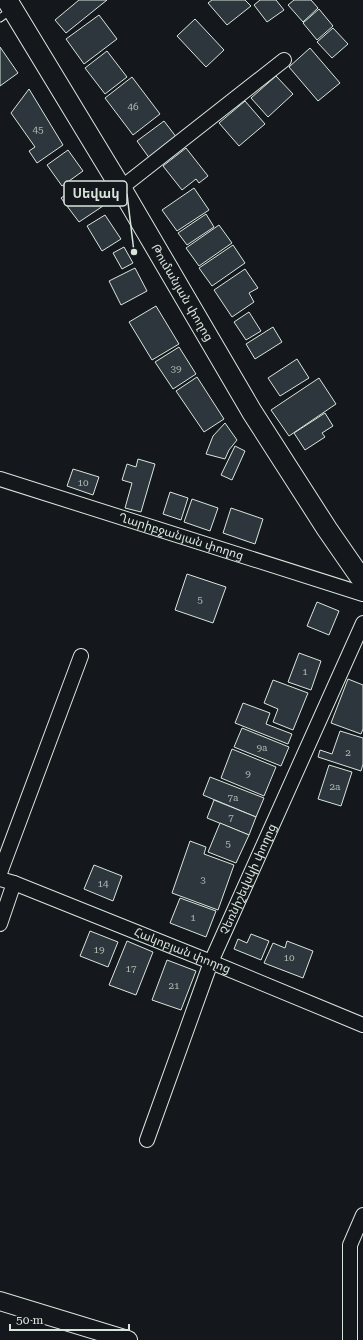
<svg xmlns="http://www.w3.org/2000/svg" width="363" height="1340" font-family="'Roboto Serif','Noto Sans Armenian',serif">
<style>
.building{fill:#2c363c;stroke:#d8e6dc}
.lines{fill:none;stroke-linecap:round;stroke-linejoin:round}
.service-casing{stroke:#d8e6dc;stroke-width:9}
.minor-casing{stroke:#d8e6dc;stroke-width:16}
.tertiary-casing{stroke:#d8e6dc;stroke-width:20}
.secondary-casing{stroke:#d8e6dc;stroke-width:22}
.service{stroke:#14181c;stroke-width:7}
.minor{stroke:#14181c;stroke-width:14}
.tertiary{stroke:#14181c;stroke-width:18}
.secondary{stroke:#14181c;stroke-width:20}
.labels{text-anchor:middle;stroke-width:3;stroke-linejoin:round;paint-order:stroke}
.number-label{font-size:10px;fill:#adbab4}
.street-label{font-size:12px;fill:#d8e6dc;stroke:#14181c}
.leader{fill:none;stroke:#d8e6dc;stroke-width:1.5}
.callout-dot{fill:#d8e6dc;stroke:#14181c;stroke-width:1.5}
.callout{fill:#14181c;stroke:#d8e6dc;stroke-width:1.5}
.callout-label{font-size:13px;text-anchor:middle;font-weight:bold;fill:#d8e6dc}
</style>
<rect width="100%" height="100%" fill="#14181c"/>
<g class="building">
<path d="M79 0H107L66 33 55 20Z"/>
<path d="M212 0H245L251 6 227 25 208 3Z"/>
<path d="M260 0H276L284 10 267 22 254 5Z"/>
<path d="M294 0H311L318 8 303 22 288 5Z"/>
<path d="M319 9 333 26 317 40 303 23Z"/>
<path d="M99 15 117 39 84 64 66 39Z"/>
<path d="M195 19 224 50 206 67 177 36Z"/>
<path d="M333 28 348 44 332 58 317 42Z"/>
<path d="M0 47 18 73 0 86Z"/>
<path d="M310 48 340 83 318 101 289 67Z"/>
<path d="M107 51 127 77 105 94 85 68Z"/>
<path d="M276 76 293 94 268 117 251 98Z"/>
<path d="M132 77 160 114 133 135 105 98Z"/>
<path d="M29 89 63 145 37 163 29 151 35 147 11 113Z"/>
<path d="M245 101 265 124 239 146 219 123Z"/>
<path d="M164 121 177 138 150 159 137 141Z"/>
<path d="M186 148 208 176 199 183 196 179 182 190 163 166Z"/>
<path d="M68 150 83 171 62 186 47 165Z"/>
<path d="M85 181 103 206 79 222 61 198Z"/>
<path d="M194 188 209 210 177 231 162 210Z"/>
<path d="M206 214 214 227 187 245 178 233Z"/>
<path d="M105 215 121 239 102 251 87 226Z"/>
<path d="M219 225 232 243 199 266 186 248Z"/>
<path d="M233 245 245 263 212 286 199 268Z"/>
<path d="M124 247 133 263 122 269 113 253Z"/>
<path d="M135 268 147 291 121 305 109 281Z"/>
<path d="M245 269 258 288 249 293 254 302 232 317 214 290Z"/>
<path d="M156 306 179 344 152 360 129 322Z"/>
<path d="M249 312 261 331 246 340 234 322Z"/>
<path d="M273 327 282 342 255 359 246 344Z"/>
<path d="M179 347 196 374 173 389 155 362Z"/>
<path d="M297 359 309 378 280 396 268 378Z"/>
<path d="M197 377 224 419 204 432 176 391Z"/>
<path d="M319 378 336 404 289 436 271 410Z"/>
<path d="M325 413 333 426 322 433 325 437 305 450 294 433Z"/>
<path d="M225 423 237 440 229 450 225 459 206 454 213 436Z"/>
<path d="M235 446 245 451 232 480 221 475Z"/>
<path d="M138 459 155 464 141 512 125 508 132 483 122 480 127 464 136 467Z"/>
<path d="M73 469 99 477 93 495 67 486Z"/>
<path d="M170 492 188 498 181 520 163 514Z"/>
<path d="M192 499 218 508 210 531 184 522Z"/>
<path d="M231 508 263 519 255 544 223 533Z"/>
<path d="M187 574 226 587 213 623 175 610Z"/>
<path d="M317 602 339 611 329 635 307 626Z"/>
<path d="M299 653 321 661 311 690 288 682Z"/>
<path d="M348 679 363 685V729L361 734 331 723Z"/>
<path d="M273 680 308 693 293 730 273 722 278 709 264 703Z"/>
<path d="M243 703 270 713 266 724 292 734 288 744 235 723Z"/>
<path d="M242 728 289 747 281 766 234 747Z"/>
<path d="M340 731 363 738V764L361 771 318 757 320 750 332 754Z"/>
<path d="M232 749 276 767 264 796 221 778Z"/>
<path d="M329 765 352 772 341 806 318 799Z"/>
<path d="M210 777 264 798 256 817 203 795Z"/>
<path d="M214 800 256 817 249 835 207 818Z"/>
<path d="M220 823 249 835 236 863 208 852Z"/>
<path d="M190 841 206 847 204 854 234 865 218 910 172 893Z"/>
<path d="M94 865 122 876 113 901 84 889Z"/>
<path d="M180 898 216 911 206 937 170 923Z"/>
<path d="M90 931 118 942 108 967 80 956Z"/>
<path d="M251 934 269 941 261 960 234 949 238 939 247 943Z"/>
<path d="M127 941 153 952 136 995 109 985Z"/>
<path d="M287 941 313 951 303 978 264 963 273 943 285 948Z"/>
<path d="M167 960 196 971 181 1010 152 1000Z"/>
</g>
<g class="lines">
<g class="service-casing">
<path id="service" d="M0 18 11 10"/>
</g>
<g class="minor-casing">
<g id="minor">
<path d="M121 188 284 60"/>
<path id="s1" d="M0 479 363 594"/>
<path d="M0 873 81 656"/>
<path id="s2" d="M0 879 14 883 211 962 363 1025"/>
<path d="M0 924 14 883"/>
<path id="s3" d="M147 1140 211 962 363 623"/>
<path d="M350 1340V1245L363 1215"/>
</g>
</g>
<g class="tertiary-casing">
<path id="tertiary" d="M0 1301 128 1340"/>
</g>
<g class="secondary-casing">
<g id="secondary">
<path id="s4" d="M7 0 121 188 252 412 327 529 363 581"/>
</g>
</g>
<use href="#service" class="service"/>
<use href="#minor" class="minor"/>
<use href="#tertiary" class="tertiary"/>
<use href="#secondary" class="secondary"/>
</g>
<g class="labels">
<g class="number-label">
<text x="133" y="110">46</text>
<text x="38" y="133">45</text>
<text x="176" y="372">39</text>
<text x="83" y="486">10</text>
<text x="200" y="603">5</text>
<text x="305" y="675">1</text>
<text x="262" y="751">9a</text>
<text x="348" y="756">2</text>
<text x="248" y="777">9</text>
<text x="335" y="790">2a</text>
<text x="233" y="801">7a</text>
<text x="231" y="821">7</text>
<text x="228" y="847">5</text>
<text x="203" y="883">3</text>
<text x="103" y="887">14</text>
<text x="193" y="921">1</text>
<text x="99" y="953">19</text>
<text x="289" y="961">10</text>
<text x="131" y="972">17</text>
<text x="174" y="989">21</text>
</g>
<g class="street-label">
<text dy="4" stroke="none"><textPath href="#s4" startOffset="341">Թումանյան փողոց</textPath></text>
<text dy="4" stroke="none"><textPath href="#s1" startOffset="190">Ղարիբջանյան փողոց</textPath></text>
<text dy="4" stroke="none"><textPath href="#s3" startOffset="280">Չեռնիշեվսկի փողոց</textPath></text>
<text dy="4" stroke="none"><textPath href="#s2" startOffset="196">Հակոբյան փողոց</textPath></text>
</g>
</g>
<path class="leader" d="M134 252L127 194"/>
<circle class="callout-dot" cx="134" cy="252" r="4"/>
<rect class="callout" x="64" y="181" width="63" height="25" rx="4"/>
<g class="callout-label">
<text x="96" y="198">Սեվակ</text>
</g>
<path d="M10 1324v6h119v-6" fill="none" stroke="#d8e6dc" stroke-width="2"/>
<text x="16" y="1324" font-size="12" fill="#d8e6dc" stroke="#14181c" stroke-width="3" paint-order="stroke">50 m</text>
</svg>
